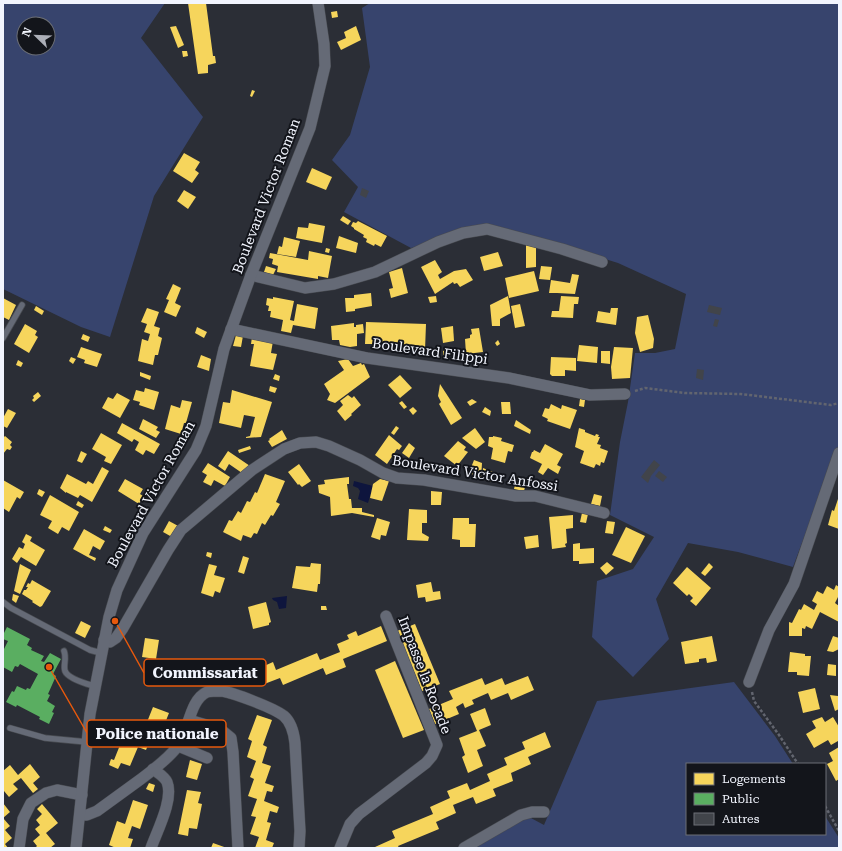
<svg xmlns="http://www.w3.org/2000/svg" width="842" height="851" font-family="'Roboto Serif',serif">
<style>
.green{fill:#37446d;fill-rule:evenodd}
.water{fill:#0e153d}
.homes{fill:#f6d55c}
.public{fill:#5aae61}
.building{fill:#41444a}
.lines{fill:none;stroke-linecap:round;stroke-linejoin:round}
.service-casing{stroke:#484b51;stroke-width:7}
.minor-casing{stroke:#484b51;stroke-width:12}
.path{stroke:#62656f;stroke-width:2.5;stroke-dasharray:3 2;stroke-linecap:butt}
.service{stroke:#656a76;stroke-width:5.5}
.minor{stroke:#656a76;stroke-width:11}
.labels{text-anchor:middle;stroke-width:4;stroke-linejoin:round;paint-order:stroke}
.street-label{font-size:14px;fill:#f2f5fe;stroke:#13151b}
.leader{fill:none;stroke:#e8590c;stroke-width:1.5}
.callout-dot{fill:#e8590c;stroke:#13151b;stroke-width:1.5}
.callout{fill:#13151b;stroke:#e8590c;stroke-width:1.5}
.callout-label{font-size:15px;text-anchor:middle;font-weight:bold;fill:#f2f5fe}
</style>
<rect width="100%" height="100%" fill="#2b2e36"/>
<g class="green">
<path d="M3 3H165L141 38 203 117 154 196 110 337 81 327 3 289ZM24 24H48V48H24Z"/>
<path d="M370 3H839V444L793 567 738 552 688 543 656 599 669 639 633 677 592 637 597 581 633 569 654 537 610 515 620 442 628 402 635 353H655L675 349 686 294 618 263 528 235 491 225 411 248 344 212 358 187 332 160 350 135 370 67 362 8Z"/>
<path d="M734 682 775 736 793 764H687V834H825V816L839 838V848H474L516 823 529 817 544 825 597 701Z"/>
</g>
<g class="water">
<path d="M354 481 373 486 368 503 358 499 360 491 358 488 353 486Z"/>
<path d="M287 596 286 608 279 609 277 602 273 600 272 598Z"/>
</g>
<g class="homes">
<path d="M188 3H206L213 56H215L216 63 208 65V73L198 74Z"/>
<path d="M337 11 338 17 332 18 331 12Z"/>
<path d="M176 26 184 45 178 48 170 27Z"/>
<path d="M356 26 361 40 341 50 337 42 346 38 344 32Z"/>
<path d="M182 51H187L188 56 183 57Z"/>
<path d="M252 90 255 91 252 97 250 96Z"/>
<path d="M184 153 200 162 195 170 199 173 192 183 173 171Z"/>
<path d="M312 168 332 177 326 190 306 182Z"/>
<path d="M184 190 196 197 188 209 177 201Z"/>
<path d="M343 216 351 221 348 225 340 220Z"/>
<path d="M358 221 387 236 381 247 375 244 374 246 366 242 367 239 363 237 364 235 354 229V228L351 226 353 222 356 223Z"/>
<path d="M309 223 325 226 322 243 296 238 298 227 308 228Z"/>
<path d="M339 236 358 243 356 253 336 248Z"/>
<path d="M284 237 300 241 296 257 277 254 279 246 282 247Z"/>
<path d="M526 245 536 247V267L526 268Z"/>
<path d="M326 248 330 249 329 253 325 252Z"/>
<path d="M309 251 332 256 328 278 318 276V279L277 272 278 266 272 264 273 259 269 258 270 253 308 260Z"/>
<path d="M498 252 503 266 484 271 480 257Z"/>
<path d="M435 260 442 272 438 275 440 279 454 271 466 269 473 280 460 287 457 283 454 284 453 282 435 294 421 267Z"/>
<path d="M266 266 276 269 273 275 264 272Z"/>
<path d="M541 266 552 267 550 280 539 279Z"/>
<path d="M402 268 408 293 391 298 389 289 393 288 389 272Z"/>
<path d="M534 271 539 291 509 298 505 278Z"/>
<path d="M572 274 579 275 575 294 557 293H549L551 280 570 283Z"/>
<path d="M173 284 181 288 175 303 181 306 176 317 164 312 169 300 166 299Z"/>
<path d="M371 293 372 306 355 309V311L346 312 345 298H354V295Z"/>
<path d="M436 296 437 302 430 303 428 297Z"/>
<path d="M508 296 511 313 500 319V326H492L490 305Z"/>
<path d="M561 296 579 297 578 304H574L573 318 551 317 552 311H559Z"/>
<path d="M273 297 294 301 290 320 294 321 297 304 318 308 315 329 293 325 291 333 281 331 283 320 270 317 271 311H268L269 306 266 305 267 298 273 299Z"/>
<path d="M3 298 16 305 9 320 3 317Z"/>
<path d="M520 304 525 326 515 328 511 306Z"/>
<path d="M36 306 44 311 42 315 34 310Z"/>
<path d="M147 308 159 312 154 326 160 328 158 336 162 338 158 355H155L153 365 138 361 142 339 148 341 150 334 144 332 147 324 141 322Z"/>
<path d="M611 308H618L616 325 596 322 598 311 610 313Z"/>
<path d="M648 315 654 339 653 348 640 352 635 333 637 317Z"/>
<path d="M366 322 426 324 425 350 393 349V344H365Z"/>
<path d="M354 323V327H356V325L363 324 364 333 357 334V346L350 347 340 345 339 340H332L331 326Z"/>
<path d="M25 324 37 331 35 335 38 337 29 353 14 344Z"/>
<path d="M453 326 454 341 443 343 441 328Z"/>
<path d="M197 327 207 332 204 338 195 333Z"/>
<path d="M479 328 483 352 466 354 465 339 470 338V335L472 334 471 329Z"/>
<path d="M83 334 90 337 88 342 81 339Z"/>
<path d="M236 335 243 336 241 347 233 346Z"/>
<path d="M252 337 273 341 271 353 277 354 273 370 250 366 254 344H251Z"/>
<path d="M498 340 500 344 497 346 495 343Z"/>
<path d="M579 345 598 347 597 363 577 361Z"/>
<path d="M81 347 102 354 97 367 84 363 85 360 77 357Z"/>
<path d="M614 347 633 348 630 378 612 379 611 367Z"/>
<path d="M446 350 447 355H443V351Z"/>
<path d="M601 351H610V364L601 363Z"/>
<path d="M201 355 211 359 209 371 197 367Z"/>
<path d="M464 356V361H460V357Z"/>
<path d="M71 357 76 359 73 364 69 361Z"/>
<path d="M551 357 576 358V371L565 370V376H552L550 374Z"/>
<path d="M348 359 353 366 361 363 362 365 364 364 370 377 335 403 327 400 330 394 324 384 344 370 338 361Z"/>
<path d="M18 360 23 363 21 367 16 365Z"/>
<path d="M140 372 151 376 150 380 140 376Z"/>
<path d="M275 374 280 376 279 381 273 379Z"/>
<path d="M400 375 412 388 400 398 388 385Z"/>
<path d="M440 384 462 418 451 425 439 404 441 402 438 396Z"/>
<path d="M270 386 277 388 275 393 269 391Z"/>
<path d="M145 388 159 392 154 410 139 405 140 402 133 400 136 390 144 392Z"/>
<path d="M232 390 272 402 261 437 246 438V437L250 436 255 417 244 415 241 428 219 423 223 402 230 403Z"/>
<path d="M38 392 41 396 34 402 32 400 34 398 33 396Z"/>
<path d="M117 393 130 400 120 418 102 408 108 397 113 399Z"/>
<path d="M348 395 352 398 354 396 361 405 351 414 352 415 345 421 337 411 343 405 340 401Z"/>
<path d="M472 399 477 402 470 406 467 402Z"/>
<path d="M580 399 585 400 584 407 579 406Z"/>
<path d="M182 400 192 402 186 423H184L181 434 165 429 171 405 180 408Z"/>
<path d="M402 401 407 407 404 409 399 403Z"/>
<path d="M501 402H510L511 414H502Z"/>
<path d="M551 404 561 409 562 405 577 410 570 429 547 421 548 419 542 416 545 408 549 409Z"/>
<path d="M413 407 417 411 413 415 409 410Z"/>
<path d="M485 407 491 411 490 416 482 412Z"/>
<path d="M8 409 16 413 7 428 3 426V418Z"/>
<path d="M143 419 158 427 156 430 160 432 156 438 139 429Z"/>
<path d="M516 420 531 430 530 434 514 426Z"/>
<path d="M122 423 160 444 154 454 146 450 143 455 135 450 139 442 134 439 132 442 117 433Z"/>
<path d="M396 426 399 428 394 435 391 433Z"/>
<path d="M475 428 485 442 476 449 462 438Z"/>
<path d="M579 428 585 430V432L595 436 596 434 599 435 598 437H600L597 444 601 445 600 448 608 451 604 463 601 462 600 466 596 464 594 468 580 463 584 451 575 447Z"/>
<path d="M282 430 287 439 272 447 268 441 270 440 269 439Z"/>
<path d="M101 433 122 445 111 464 104 461 106 457 92 449Z"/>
<path d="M389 435 402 446 399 450 397 449 387 464 375 455Z"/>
<path d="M5 436 12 442 10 445 12 447 10 450 7 449 3 454V438Z"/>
<path d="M493 436 502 438 501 441 514 445 512 452 508 451 505 463 491 459 493 448 488 446 489 437H493Z"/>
<path d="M458 441 466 447 464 450 468 452 457 466 444 456Z"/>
<path d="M409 443 415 448 409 458 402 453Z"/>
<path d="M545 444 563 454 557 465 561 467 558 474 548 468 543 475 538 472 542 464 530 458 532 452H533L534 450 540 453Z"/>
<path d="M250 446 251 449 239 453 238 450Z"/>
<path d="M81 451 87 454 82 463 77 461Z"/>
<path d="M228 451 250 466 242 473 229 464 225 471 218 466Z"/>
<path d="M474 460 482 463 481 478 469 473Z"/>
<path d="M208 463 230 477 225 486 214 480 211 486 203 482 207 475 202 472Z"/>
<path d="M299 464 311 481 302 487 299 484 298 485 288 472Z"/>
<path d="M102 467 109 471 92 502 80 495 78 498 66 492V493L60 488 67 474 86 484 88 481 93 484Z"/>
<path d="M483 468 495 473 492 482 482 479Z"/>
<path d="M265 474 285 481 276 502 280 504 273 516 271 515 265 525 262 523 257 534 254 533 251 538 243 535 241 541 223 532 229 520 232 521 238 511 241 513 247 501 250 502 255 492 257 493Z"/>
<path d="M517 476 527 479 524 491 514 489Z"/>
<path d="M349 477V484H347L349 499H351L352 508H362V512L374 515V517L352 513 331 516 330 497 319 493 318 485 325 484 324 480Z"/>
<path d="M125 479 143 489 140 494 143 496 139 504 118 491Z"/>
<path d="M380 479 389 481 382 501 370 498 373 484Z"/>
<path d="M3 480 24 492 20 499 17 497 9 512 3 508Z"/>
<path d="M39 489 45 492 42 497 37 494Z"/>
<path d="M431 491 442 492 441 505H431Z"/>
<path d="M594 494 602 496 600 506 591 504Z"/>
<path d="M50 495 79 512 69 531 62 527 58 534 48 528 52 521 40 515Z"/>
<path d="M839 496V529L828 525 832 510 834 511Z"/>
<path d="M78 501 84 505 82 508 76 505Z"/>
<path d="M409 509 427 510V523H422V533L429 537 428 541 407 540Z"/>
<path d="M582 513 588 514 586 523 580 522Z"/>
<path d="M573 515V528L566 529 567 543 565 544 566 547 552 549 549 517Z"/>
<path d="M377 518 390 522 386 536 381 535 380 540 371 537Z"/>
<path d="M453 518H469V524H476L475 547H460V540L452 539Z"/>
<path d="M169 521 180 527 172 537 163 532Z"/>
<path d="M607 521 615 522 613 534 605 533Z"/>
<path d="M105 526 112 530 110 533 103 530Z"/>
<path d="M626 527 645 536 631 563 612 555Z"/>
<path d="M84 529 105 541 100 550 93 546 89 555 96 558 95 561 73 549Z"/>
<path d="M26 534 32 537 30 541 45 550 36 566 21 557 17 563 12 559 19 547 23 549 25 544 22 542Z"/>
<path d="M538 535 539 547 526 549 524 537Z"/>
<path d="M580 543V549L594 548V563L579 564V561H573V544Z"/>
<path d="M207 552 212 553 211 558 206 556Z"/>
<path d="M243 556 249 558 244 574 238 572Z"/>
<path d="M607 562 614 568 606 575 600 568Z"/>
<path d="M311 563 321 564 320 584H318L317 592 292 588 296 566 310 567Z"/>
<path d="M709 563 713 567 705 576 701 573Z"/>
<path d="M20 564 31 570 20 594 14 591Z"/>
<path d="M209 564 217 566 214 575 225 578 220 593 215 591 213 597 201 593Z"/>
<path d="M687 567 711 588 696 606 690 601 693 598 689 594 687 596 673 583Z"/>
<path d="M32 580 51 591 42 606 40 607 32 602 33 601 22 594 24 590H26L28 587H26L28 583 30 584Z"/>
<path d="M431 582 433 592 440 591 441 599 426 602 425 597 418 598 416 585Z"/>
<path d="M836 585 839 587V595L835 603 839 606V622L820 612 812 629 806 626 805 629 802 628V636H789V622L792 623 799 609 801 610 804 604 814 610 817 604 812 601 817 591 823 594 827 586 834 590Z"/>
<path d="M13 594 19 596 16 603 12 600Z"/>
<path d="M266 602 271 622 269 623V625L253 629 248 607Z"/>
<path d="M321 606H326L327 610H321Z"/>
<path d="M81 621 91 626 85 638 75 633Z"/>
<path d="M415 624 440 684 422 691 397 631Z"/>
<path d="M381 626 387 641 343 659 346 667 326 675 323 668 283 685 280 678 259 686 253 671 273 662 276 670 317 653 320 660 340 652 337 644 349 639 347 635 356 631 358 636Z"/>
<path d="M712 636 717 661 707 663 706 658 699 659V662L685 664 681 642Z"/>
<path d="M833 636 839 638V649L833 652 827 651Z"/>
<path d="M145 638 159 640 156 659 142 657Z"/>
<path d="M790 652 805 654V656H811L809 676 797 675V672H788Z"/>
<path d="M395 661 424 730 403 738 375 670Z"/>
<path d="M828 664 836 665V676L827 675Z"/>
<path d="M528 676 534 690 511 700 508 693 491 700 488 693 472 700 474 704 465 708 463 703 456 707 459 714 435 724 429 709 453 699 449 691 482 678 485 685 502 678 505 685Z"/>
<path d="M815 688 820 709 803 713 798 692Z"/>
<path d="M830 695 838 696 839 709 835 711Z"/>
<path d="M153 707 169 713 161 733 154 730 146 750 138 747 130 766 121 763 118 769 109 765 111 759 114 760 122 740 130 743 138 724 145 727Z"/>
<path d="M485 708 491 725 479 730 486 746 477 750 483 766 468 773 462 757 465 755 459 738 477 731 470 714Z"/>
<path d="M257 715 272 720 263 745 267 747 262 763 271 766 265 783 274 786 272 792 267 791 264 801 279 807 277 813 270 811 267 822 271 823 266 840 274 843 272 848H255L259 837 250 834 256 817 251 816 257 799 248 796 254 779 250 777 256 761 247 757 252 741 248 739Z"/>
<path d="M822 717 825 722 833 717 839 727V743L838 741 831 745 828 740 814 748 806 734 816 728 812 721Z"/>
<path d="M545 732 551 747 528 757 531 764 511 773 513 781 493 789 496 796 476 804 473 797 453 805 456 813 436 822 439 829 398 846 399 848H376L375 847 395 838 392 831 433 814 430 807 450 798 447 791 467 783 470 790 490 781 487 774 507 765 504 758 525 749 522 742Z"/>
<path d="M839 747V779L836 781 827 764 833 761 829 753Z"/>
<path d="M190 760 202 764 197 780 186 777Z"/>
<path d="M30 764 40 777 33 783 38 789 33 793 21 778 13 784 18 789 9 797 4 791 3 792V771L10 765 18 775Z"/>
<path d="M149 783 155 785 153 792 146 789Z"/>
<path d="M187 790 201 792 198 803 202 804 197 829 189 828 188 836 178 834Z"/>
<path d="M133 800 148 805 140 829 132 826 128 838 133 839 130 848H116L109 845 117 821 125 824Z"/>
<path d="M3 803 10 812 3 818 10 826 5 830 12 838 5 844 8 848H3Z"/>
<path d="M42 804 58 823 46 833 55 844 50 848H35L37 846 33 841 40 835 35 829 40 825 36 820 42 814 37 809Z"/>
<path d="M213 843 227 848H211Z"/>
</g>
<path class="public" d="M7 627 30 639 27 645 32 648 31 650 44 656 41 661 44 662 50 653 61 659 53 674 56 676 48 694 50 695 47 701 55 706 52 712 54 713 49 724 39 719 40 717 17 705 16 707 6 702 12 691 14 692 17 686 26 690 27 688 30 689 38 674 20 664 18 667 15 666 12 672 3 667V651L8 641 3 639V635Z"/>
<g class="building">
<path d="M362 188 369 191 366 198 360 195Z"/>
<path d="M709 305 722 308 720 315 707 312Z"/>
<path d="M715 319 719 320 717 327 713 326Z"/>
<path d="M697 369 704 370 703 380 696 378Z"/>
<path d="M654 460 660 465 651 476 648 483 641 477Z"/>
<path d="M659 471 667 477 663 482 655 476Z"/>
</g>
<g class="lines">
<g class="service-casing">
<g id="service">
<path d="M3 338 22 305"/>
<path d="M3 602 11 608 90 650 101 653"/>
<path d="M64 651C67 658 63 665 65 671 68 679 87 684 94 686"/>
<path d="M10 728 45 738 87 742"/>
</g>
</g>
<g class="minor-casing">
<g id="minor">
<path d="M251 275 305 288 334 284 375 272 438 242 463 233 487 229 562 249 602 262"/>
<path d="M231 329 367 358 509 378 590 395 625 394"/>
<path d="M104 640 110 642 116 638 123 628 168 550 181 530 252 470 284 449 300 443 316 442 329 446 360 460 383 473 397 478 424 480 516 496H535L604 513"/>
<path d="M749 682 769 630 794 584 839 453"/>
<path d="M189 720 220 729 231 738 233 752 238 848"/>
<path d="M178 746 207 758"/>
<path d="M80 815H87L97 811C112 800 126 790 141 779 154 769 167 760 177 747 189 732 189 700 207 692 211 691 218 691 222 691 234 693 274 708 284 716 292 723 294 734 295 743L300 831 299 848"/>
<path d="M19 848 23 819 31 803 46 793 57 790 82 795"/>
<path d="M76 848 90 714 109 617 117 590 143 533 196 450 206 426 224 349 251 275 310 128 325 66 324 44 318 3"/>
<path d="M151 848C157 831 174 799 167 782 165 777 158 773 153 769"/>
<path d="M340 848 350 824 359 814 426 763 432 756 437 745 386 616"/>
<path d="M464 848 521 815 532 812H544"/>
</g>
</g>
<g class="path">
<path d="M635 391 645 388 685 393 741 394 831 405 839 403"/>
<path d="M752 692 754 701 779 735 798 764"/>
<path d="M825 806 839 831"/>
</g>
<use href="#service" class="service"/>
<use href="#minor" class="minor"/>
</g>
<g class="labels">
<g class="street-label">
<text transform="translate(266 196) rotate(-69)" y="5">Boulevard Victor Roman</text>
<text transform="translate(430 351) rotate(8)" y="5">Boulevard Filippi</text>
<text transform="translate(475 473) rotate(9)" y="5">Boulevard Victor Anfossi</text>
<text transform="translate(151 494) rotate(-61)" y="5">Boulevard Victor Roman</text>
<text transform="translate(425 675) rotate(69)" y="5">Impasse la Rocade</text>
</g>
</g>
<path class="leader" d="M115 621L144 673M49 667L87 733"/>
<g class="callout-dot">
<circle cx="115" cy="621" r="4"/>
<circle cx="49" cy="667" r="4"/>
</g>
<g class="callout">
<rect x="144" y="659" width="122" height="27" rx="4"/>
<rect x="87" y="720" width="139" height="27" rx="4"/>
</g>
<g class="callout-label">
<text x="205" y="678">Commissariat</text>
<text x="157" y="739">Police nationale</text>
</g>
<rect width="842" height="851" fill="none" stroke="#f2f5fe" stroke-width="8"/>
<rect x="686" y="763" width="140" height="72" fill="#13151b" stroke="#6c6f76"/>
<rect x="694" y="773" width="20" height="12" fill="#f6d55c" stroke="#6c6f76"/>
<text x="722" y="783" font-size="12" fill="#f2f5fe">Logements</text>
<rect x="694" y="793" width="20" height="12" fill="#5aae61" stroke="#6c6f76"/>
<text x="722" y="803" font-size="12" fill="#f2f5fe">Public</text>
<rect x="694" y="813" width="20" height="12" fill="#41444a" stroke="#6c6f76"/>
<text x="722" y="823" font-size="12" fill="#f2f5fe">Autres</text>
<g transform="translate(36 36) rotate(293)"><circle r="19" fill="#13151b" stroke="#6c6f76"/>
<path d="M0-3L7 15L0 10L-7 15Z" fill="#acafb8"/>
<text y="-6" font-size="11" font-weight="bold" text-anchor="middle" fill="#f2f5fe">N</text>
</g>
</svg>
